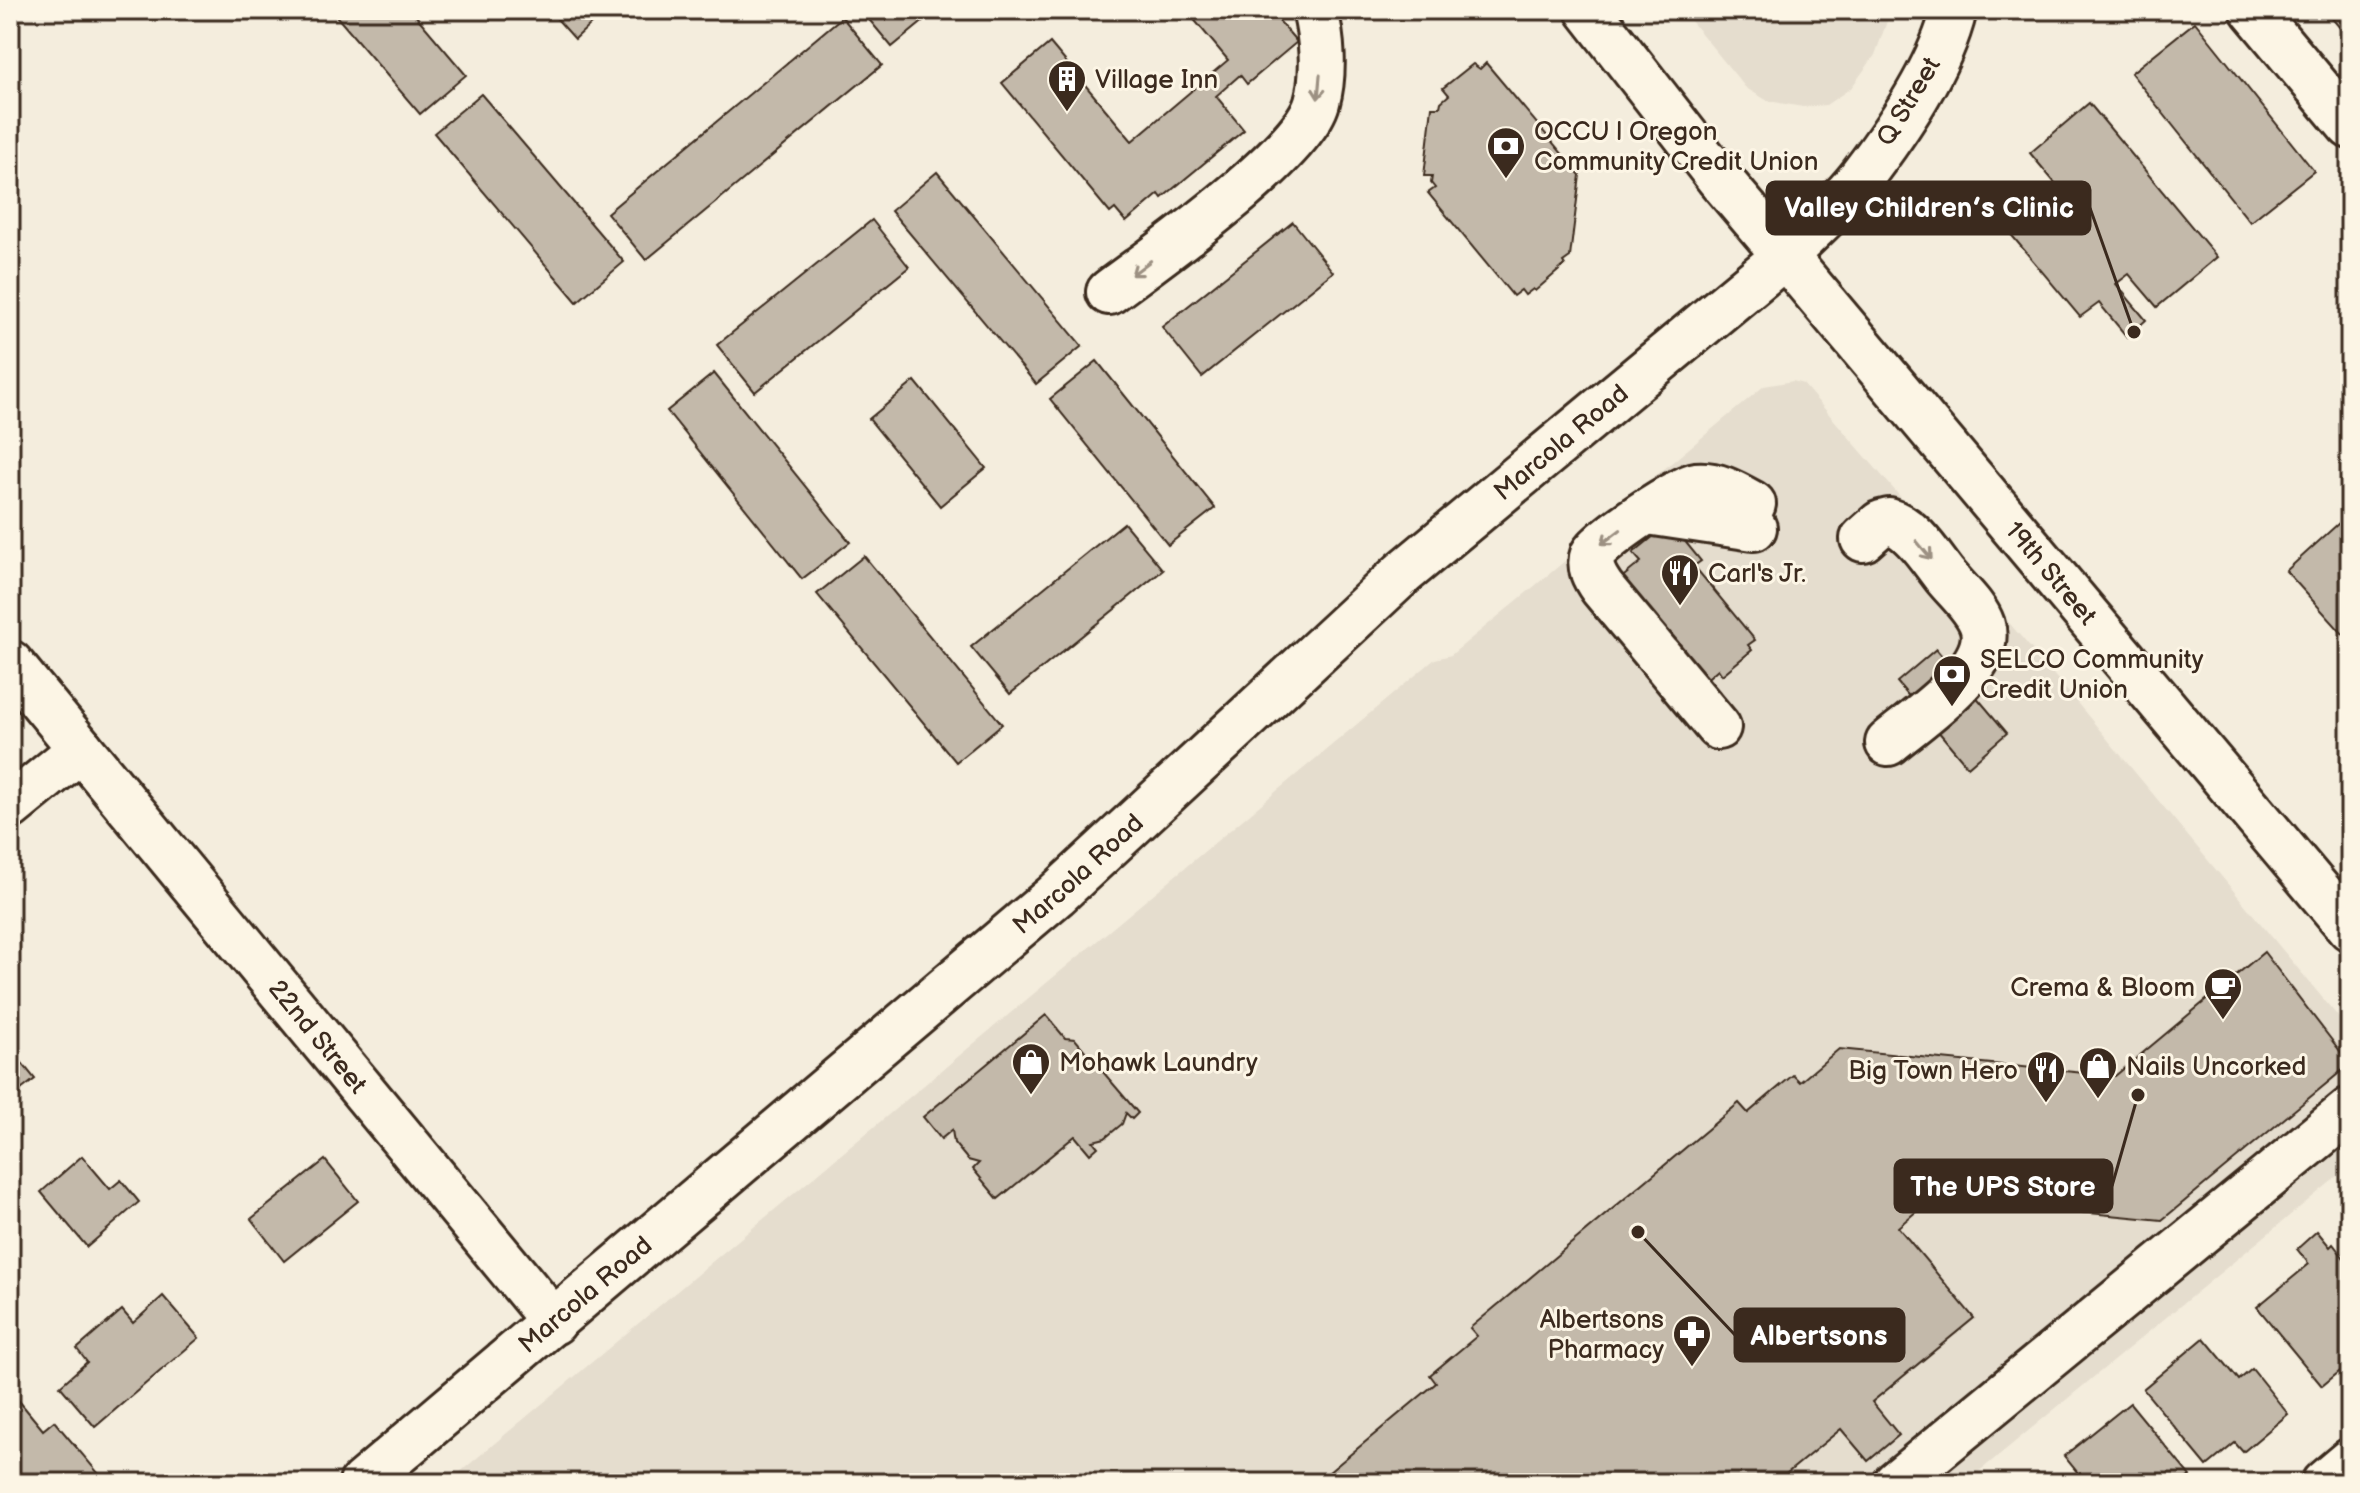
<svg xmlns="http://www.w3.org/2000/svg" width="2360" height="1493" font-family="'Balsamiq Sans',sans-serif">
<style>
.built{fill:#e5ddce}
.building{fill:#c3b9aa;stroke:#3b2a1e;stroke-width:2}
.lines{fill:none;stroke-linecap:round;stroke-linejoin:round}
.minor-casing{stroke:#3b2a1e;stroke-width:50}
.major-casing{stroke:#3b2a1e;stroke-width:50}
.minor{stroke:#fcf5e5;stroke-width:44}
.major{stroke:#fcf5e5;stroke-width:44}
.oneway{stroke:#9c9082}
.labels{text-anchor:middle;stroke-width:6;stroke-linejoin:round;paint-order:stroke}
.poi-label{font-size:26px;fill:#3b2a1e;stroke:#fcf5e5;text-anchor:start}
.street-label{font-size:26px;fill:#3b2a1e;stroke:#fcf5e5}
.leader{fill:none;stroke:#3b2a1e;stroke-width:3}
.callout-dot{fill:#3b2a1e;stroke:#fcf5e5;stroke-width:3}
.callout{fill:#3b2a1e;stroke:#3b2a1e;stroke-width:3}
.callout-label{font-size:28px;text-anchor:middle;font-weight:bold;fill:#fff}
</style>
<rect width="100%" height="100%" fill="#f4eddd"/>
<filter id="ink" filterUnits="userSpaceOnUse"><feTurbulence type="fractalNoise" baseFrequency=".0125" numOctaves="2"/><feDisplacementMap in="SourceGraphic" scale="16" xChannelSelector="R" yChannelSelector="G"/><feConvolveMatrix kernelMatrix="1 2 1 2 8 2 1 2 1" color-interpolation-filters="sRGB"/></filter>
<g filter="url(#ink)">
<g class="built">
<path d="M1682 10H1891L1875 55 1851 88 1826 105 1803 107 1768 101 1746 88Z"/>
<path d="M1793 381 1803 384 2054 675 2350 1031V1166L1965 1483H447L1435 659 1451 655 1577 551 1581 538 1764 386Z"/>
</g>
<g class="building">
<path d="M331 10H411L466 75 420 114Z"/>
<path d="M549 10H581L592 23 575 39Z"/>
<path d="M861 10H937L892 47Z"/>
<path d="M1186 10H1270L1297 42 1247 84 1240 75 1216 96 1244 130 1162 198 1159 194 1126 222 1115 209 1110 213 1002 83 1050 43 1132 141 1228 60Z"/>
<path d="M2325 10H2350V40Z"/>
<path d="M842 17 882 65 646 260 607 213Z"/>
<path d="M2195 22 2314 171 2250 222 2131 73Z"/>
<path d="M1486 63 1580 175 1570 257 1563 262 1565 265 1535 291 1533 289 1525 295 1521 290 1513 296 1428 193 1435 188 1431 183 1432 176H1424L1432 107H1440L1441 102 1449 95 1443 88 1473 64 1480 69Z"/>
<path d="M481 94 624 262 577 302 434 133Z"/>
<path d="M2089 103 2217 257 2157 307 2129 274 2116 284 2146 320 2127 337 2099 303 2080 317 2009 232 2060 189 2030 153Z"/>
<path d="M937 172 1082 346 1036 384 891 211Z"/>
<path d="M872 220 909 267 755 392 717 345Z"/>
<path d="M1293 222 1333 272 1202 377 1162 327Z"/>
<path d="M1097 361 1215 508 1168 545 1050 399Z"/>
<path d="M714 373 850 542 802 579 667 411Z"/>
<path d="M915 381 986 468 940 506 869 419Z"/>
<path d="M2350 513V642L2286 571Z"/>
<path d="M1124 523 1163 570 1010 694 971 647Z"/>
<path d="M1670 523 1701 561 1694 566 1755 640 1748 645 1752 650 1722 675 1718 669 1702 683 1614 584 1641 562 1633 553Z"/>
<path d="M864 556 1002 724 956 762 817 594Z"/>
<path d="M1936 649 2007 733 1968 767 1897 682Z"/>
<path d="M2264 952 2350 1064 2162 1220 1932 1198 1898 1227 1974 1318 1872 1402 1899 1435 1868 1461 1841 1429 1775 1483H1316L1436 1383 1430 1375 1477 1336 1470 1328 1739 1103 1748 1113 1793 1075 1800 1082 1839 1049 2115 1076Z"/>
<path d="M1046 1015 1065 1038 1075 1039 1138 1113 1132 1119 1126 1113 1122 1124 1105 1138 1093 1141 1098 1147 1090 1154 1075 1136 998 1199 973 1169 979 1163 968 1160 954 1143 952 1130 941 1139 923 1117Z"/>
<path d="M10 1048 35 1079 17 1093 20 1096 10 1104Z"/>
<path d="M82 1156 110 1189 121 1180 139 1202 87 1247 41 1192Z"/>
<path d="M325 1160 358 1201 284 1261 251 1219Z"/>
<path d="M2317 1231 2330 1247 2333 1244 2350 1266V1316L2348 1318 2350 1320V1363L2322 1386 2257 1307 2309 1264 2297 1249Z"/>
<path d="M163 1296 199 1338 95 1427 60 1386 87 1362 77 1349 122 1310 133 1323Z"/>
<path d="M2204 1338 2239 1380 2252 1369 2288 1414 2243 1452 2235 1443 2207 1466 2143 1389Z"/>
<path d="M10 1390 43 1430 54 1421 99 1474 88 1483H38L32 1476 24 1483H10Z"/>
<path d="M2130 1403 2190 1476 2181 1483H2086L2064 1456Z"/>
</g>
<g class="lines">
<g class="minor-casing">
<g id="minor">
<path id="s1" d="M1954 10C1940 68 1898 129 1862 176 1840 205 1810 230 1785 256L2350 928"/>
<path d="M2253 10 2350 126"/>
<path d="M1109 292C1157 256 1303 154 1317 102 1325 73 1322 38 1315 10"/>
<path d="M1648 512 1754 528"/>
<path d="M1863 539 1881 523 1889 521C1913 528 1930 557 1945 576 1957 591 1976 607 1982 625 1996 668 1917 718 1888 743"/>
<path id="s2" d="M10 663 554 1322"/>
<path d="M1718 727 1602 588C1595 578 1588 567 1593 554 1600 540 1680 487 1696 485 1717 483 1735 494 1753 504"/>
<path d="M10 807 81 749"/>
<path d="M1896 1483 2350 1110"/>
<path d="M2324 1483 2350 1461"/>
</g>
</g>
<g class="major-casing">
<g id="major">
<path id="s3" d="M362 1483 1056 895 1403 573 1785 256 1718 177 1588 10"/>
</g>
</g>
<use href="#minor" class="minor"/>
<use href="#major" class="major"/>
</g>
<defs><path id="oneway-shaft" d="M-6 0H5M1.5-3L5.5 0L1.5 3" fill="none" stroke-width="1.6" stroke-linecap="round" stroke-linejoin="round" transform="scale(2)"/></defs>
<g class="oneway">
<use href="#oneway-shaft" transform="translate(1319 87) rotate(95)"/>
<use href="#oneway-shaft" transform="translate(1141 268) rotate(143)"/>
<use href="#oneway-shaft" transform="translate(1611 537) rotate(143)"/>
<use href="#oneway-shaft" transform="translate(1924 550) rotate(50)"/>
</g>
</g>
<defs>
<g id="building-pin" transform="scale(2)"><path d="M0 17L-7.5 6A9.5 9.5 0 1 1 7.5 6Z" fill="#3b2a1e" stroke="#fcf5e5"/><path d="M-4-6H4V6H1V3H-1V6H-4ZM-2.5-4.3h1.7v1.8h-1.7ZM.8-4.3h1.7v1.8H.8ZM-2.5-1h1.7V.8h-1.7ZM.8-1h1.7V.8H.8Z" fill="#fff"/></g>
<g id="bank-pin" transform="scale(2)"><path d="M0 17L-7.5 6A9.5 9.5 0 1 1 7.5 6Z" fill="#3b2a1e" stroke="#fcf5e5"/><path d="M-6-4H6V4H-6ZM0-2.3a2.3 2.3 0 1 0 0 4.6a2.3 2.3 0 1 0 0-4.6Z" fill="#fff"/></g>
<g id="restaurant-pin" transform="scale(2)"><path d="M0 17L-7.5 6A9.5 9.5 0 1 1 7.5 6Z" fill="#3b2a1e" stroke="#fcf5e5"/><path d="M-5-6h1v4h1v-4h1v4h1v-4h1v5L-1.5 .5V6h-2V.5L-5-1ZM5-6V6H3V1.5H1.5Q1.5-4 5-6Z" fill="#fff"/></g>
<g id="cafe-pin" transform="scale(2)"><path d="M0 17L-7.5 6A9.5 9.5 0 1 1 7.5 6Z" fill="#3b2a1e" stroke="#fcf5e5"/><path d="M-5.5-4.5H6V0H3Q3 3.5 0 3.5H-2.5Q-5.5 3.5-5.5 0ZM3-3.2v2h1.7v-2ZM-6 4.5H4V6H-6Z" fill="#fff"/></g>
<g id="shop-pin" transform="scale(2)"><path d="M0 17L-7.5 6A9.5 9.5 0 1 1 7.5 6Z" fill="#3b2a1e" stroke="#fcf5e5"/><path d="M-5-2.5h2.3a2.7 3.5 0 0 1 5.4 0H5L5.5 6h-11ZM-1.5-2.5h3a1.5 2.3 0 0 0-3 0Z" fill="#fff"/></g>
<g id="pharmacy-pin" transform="scale(2)"><path d="M0 17L-7.5 6A9.5 9.5 0 1 1 7.5 6Z" fill="#3b2a1e" stroke="#fcf5e5"/><path d="M-2-6h4v4h4v4h-4v4h-4v-4h-4v-4h4Z" fill="#fff"/></g>
</defs>
<g fill-rule="evenodd">
<use href="#building-pin" x="1067" y="79"/>
<use href="#bank-pin" x="1506" y="146"/>
<use href="#restaurant-pin" x="1680" y="573"/>
<use href="#bank-pin" x="1952" y="674"/>
<use href="#cafe-pin" x="2223" y="987"/>
<use href="#shop-pin" x="1031" y="1062"/>
<use href="#shop-pin" x="2098" y="1066"/>
<use href="#restaurant-pin" x="2046" y="1070"/>
<use href="#pharmacy-pin" x="1692" y="1334"/>
</g>
<g class="labels">
<g class="poi-label">
<text x="1095" y="88">Village Inn</text>
<text x="1534" y="140">OCCU | Oregon<tspan x="1534" dy="30">Community Credit Union</tspan></text>
<text x="1708" y="582">Carl's Jr.</text>
<text x="1980" y="668">SELCO Community<tspan x="1980" dy="30">Credit Union</tspan></text>
<text x="2195" y="996" text-anchor="end">Crema &amp; Bloom</text>
<text x="1059" y="1071">Mohawk Laundry</text>
<text x="2126" y="1075">Nails Uncorked</text>
<text x="2018" y="1079" text-anchor="end">Big Town Hero</text>
<text x="1664" y="1328" text-anchor="end">Albertsons<tspan x="1664" dy="30">Pharmacy</tspan></text>
</g>
<g class="street-label">
<text transform="translate(1908 101) rotate(-59)" y="9">Q Street</text>
<text dy="9" stroke="none"><textPath href="#s3" startOffset="1588">Marcola Road</textPath></text>
<text dy="9" stroke="none"><textPath href="#s1" startOffset="716">19th Street</textPath></text>
<text dy="9" stroke="none"><textPath href="#s3" startOffset="940">Marcola Road</textPath></text>
<text dy="9" stroke="none"><textPath href="#s2" startOffset="484">22nd Street</textPath></text>
<text dy="9" stroke="none"><textPath href="#s3" startOffset="292">Marcola Road</textPath></text>
</g>
</g>
<path class="leader" d="M2134 332L2090 208M2138 1095L2112 1186M1638 1232L1735 1335"/>
<g class="callout-dot">
<circle cx="2134" cy="332" r="8"/>
<circle cx="2138" cy="1095" r="8"/>
<circle cx="1638" cy="1232" r="8"/>
</g>
<g class="callout">
<rect x="1767" y="182" width="323" height="52" rx="8"/>
<rect x="1895" y="1160" width="217" height="52" rx="8"/>
<rect x="1735" y="1309" width="169" height="52" rx="8"/>
</g>
<g class="callout-label">
<text x="1929" y="217">Valley Children’s Clinic</text>
<text x="2003" y="1196">The UPS Store</text>
<text x="1819" y="1345">Albertsons</text>
</g>
<rect width="2360" height="1493" fill="none" stroke="#fcf5e5" stroke-width="40"/>
<rect x="20" y="20" width="2320" height="1453" fill="none" stroke="#3b2a1e" stroke-width="3" filter="url(#ink)"/>
</svg>
